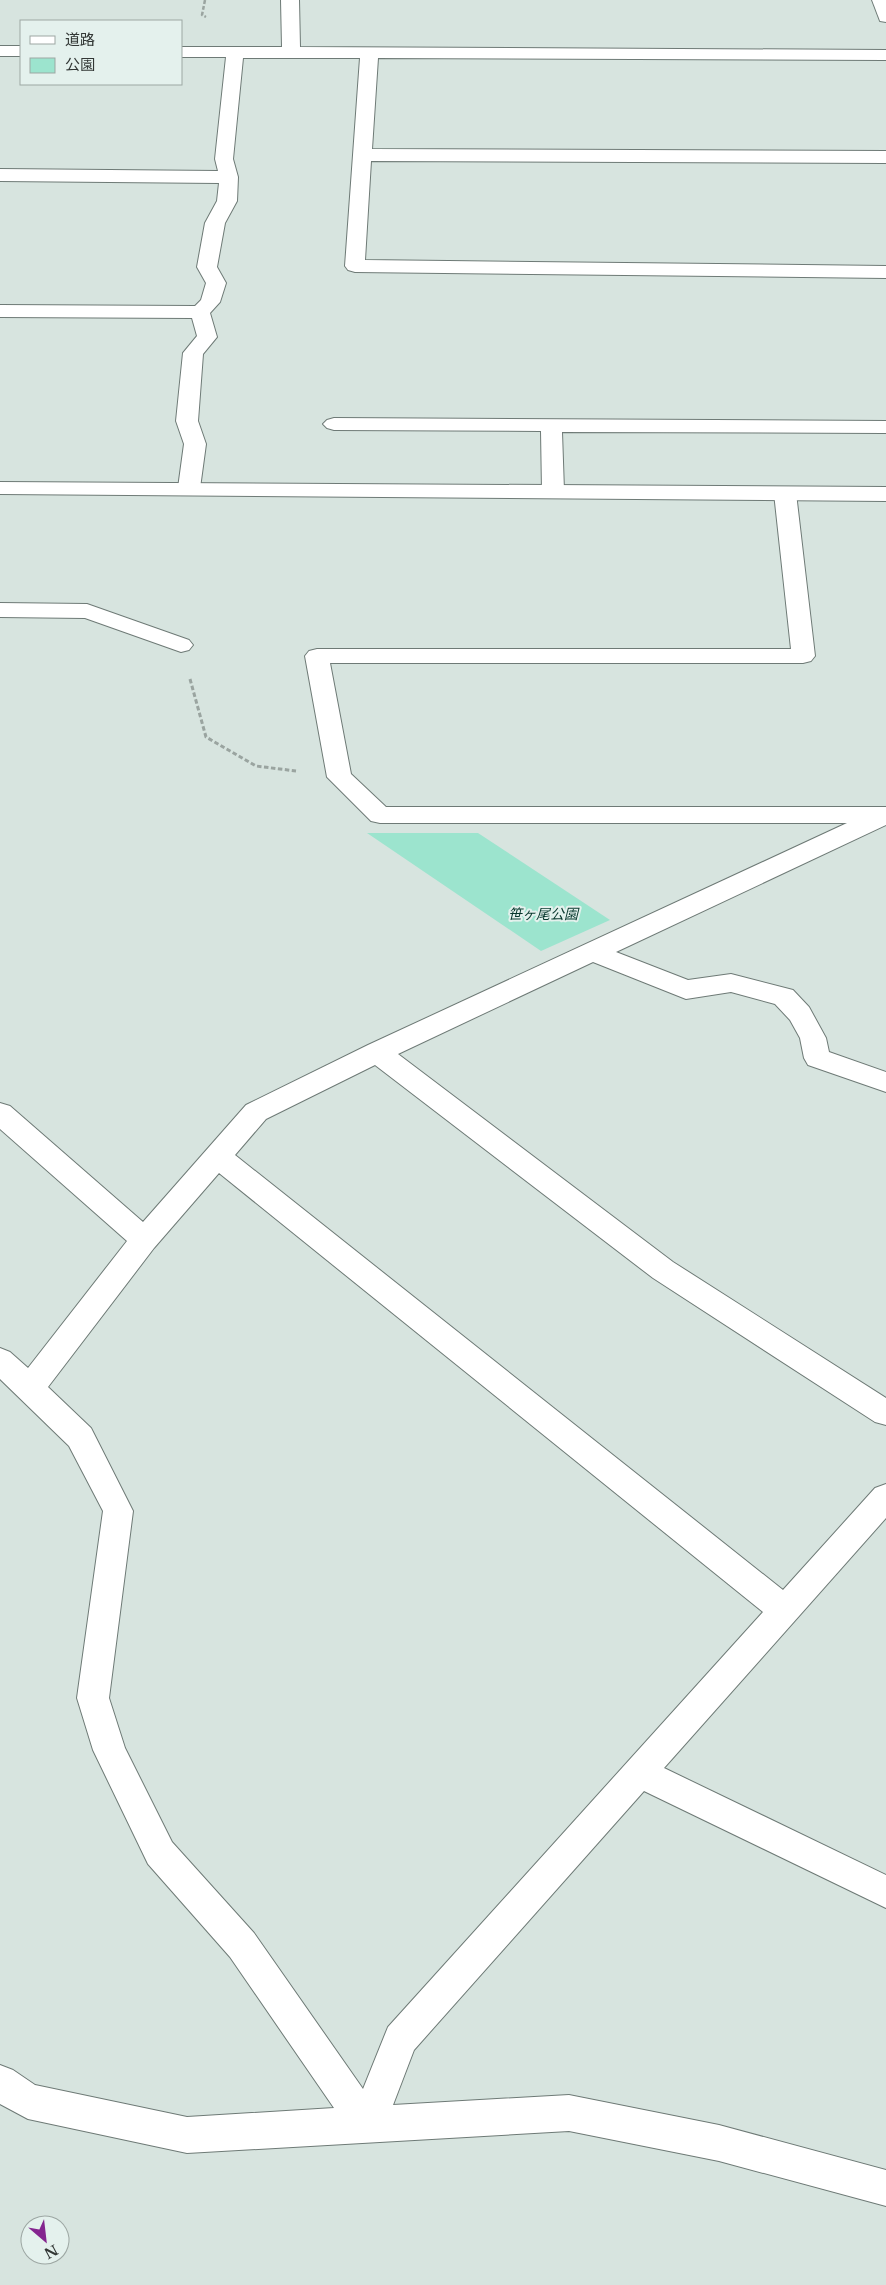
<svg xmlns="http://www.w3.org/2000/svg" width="886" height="2285" font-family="'Libre Baskerville','Noto Sans JP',serif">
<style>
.green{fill:#9ce4ce}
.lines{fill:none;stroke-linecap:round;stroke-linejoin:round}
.street-casing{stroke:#6e7a76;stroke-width:2}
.secondary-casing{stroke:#6e7a76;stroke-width:2}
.path-far1{stroke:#9aa4a0;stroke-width:2.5;stroke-dasharray:4 2;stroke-linecap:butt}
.path{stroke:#9aa4a0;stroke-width:3;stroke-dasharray:4.5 2.5;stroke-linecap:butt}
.street{fill:#fff;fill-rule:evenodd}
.secondary{fill:#fff;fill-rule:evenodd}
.labels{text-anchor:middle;stroke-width:4;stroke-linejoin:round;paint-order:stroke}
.park-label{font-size:14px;font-style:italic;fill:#06372c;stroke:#e4f1ed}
</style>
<rect width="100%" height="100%" fill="#d7e4df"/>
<path class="green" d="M367 833H478L610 920 541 951Z"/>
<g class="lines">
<g class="street-casing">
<g id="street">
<path d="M281 0H299L300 47 886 50V60L378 58 372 149 886 151V163L371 161 365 260 886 266V278L355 272 348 270 345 266 360 58H243L233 159 238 177 237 201 225 223 217 267 226 283 220 302 210 313 217 337 203 354 198 421 206 444 200 488 197 493 189 494 181 493 178 488 184 444 176 421 183 353 197 336 192 318 0 317V305L195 306 201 300 206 283 197 267 205 223 217 201 219 183 0 181V169L218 171 215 159 226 57H181V47H282Z"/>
<path d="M872 0H886V22L880 21Z"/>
<rect x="0" y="46" width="21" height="10"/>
<path d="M334 418 886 421V433L562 432 564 491 561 496 553 497 545 496 542 491 541 431 334 430 327 428 323 424 327 420Z"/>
<path d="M785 487 793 488 796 493 815 656 811 661 803 663H330L351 774 386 807H886V825L616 952 688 980 731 974 793 990 809 1007 826 1038 829 1052 886 1072V1092L808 1065 804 1058 800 1038 790 1020 775 1004 731 992 686 999 593 962 398 1054 673 1262 886 1398V1425L875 1422 653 1278 375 1065 266 1119 235 1155 783 1590 875 1488 886 1484V1518L664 1768 886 1875V1908L644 1791 414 2050 393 2105 569 2095 719 2125 886 2170V2206L719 2161 569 2131 187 2153 28 2119 0 2104V2065L13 2070 35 2085 187 2117 334 2108 230 1957 148 1864 93 1750 77 1698 103 1511 69 1446 0 1379V1348L10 1352 28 1368 127 1241 0 1129V1103L10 1106 143 1222 246 1105 368 1045 847 823H380L371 821 327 777 305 656 309 651 317 649H791L774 493 777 488ZM219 1173 763 1612 388 2027 363 2089 254 1933 172 1842 125 1748 109 1698 133 1511 91 1428 48 1387 154 1248Z"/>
<path d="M0 603 87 604 189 640 193 645 189 650 181 652 85 618 0 617Z"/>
</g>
</g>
<g class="secondary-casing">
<path id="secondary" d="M0 482 886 487V501L0 494Z"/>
</g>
<path class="path-far1" d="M205 0 202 15 206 17"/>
<path class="path" d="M190 679 206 737 256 766 296 771"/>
<use href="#street" class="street"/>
<use href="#secondary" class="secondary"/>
</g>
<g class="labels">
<g class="park-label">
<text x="543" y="919">笹ヶ尾公園</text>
</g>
</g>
<rect x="20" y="20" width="162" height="65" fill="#e4f1ed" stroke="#9da7a3"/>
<rect x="30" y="36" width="25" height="8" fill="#ffffff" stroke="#9da7a3"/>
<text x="65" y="45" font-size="15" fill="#323735">道路</text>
<rect x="30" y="58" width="25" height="15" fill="#9ce4ce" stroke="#9da7a3"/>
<text x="65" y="70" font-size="15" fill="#323735">公園</text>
<g transform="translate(45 2240) rotate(152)"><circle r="24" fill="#e4f1ed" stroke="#9da7a3"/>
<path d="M0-4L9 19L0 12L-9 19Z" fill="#84258f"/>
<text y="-8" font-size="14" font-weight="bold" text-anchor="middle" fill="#323735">N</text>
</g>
</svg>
